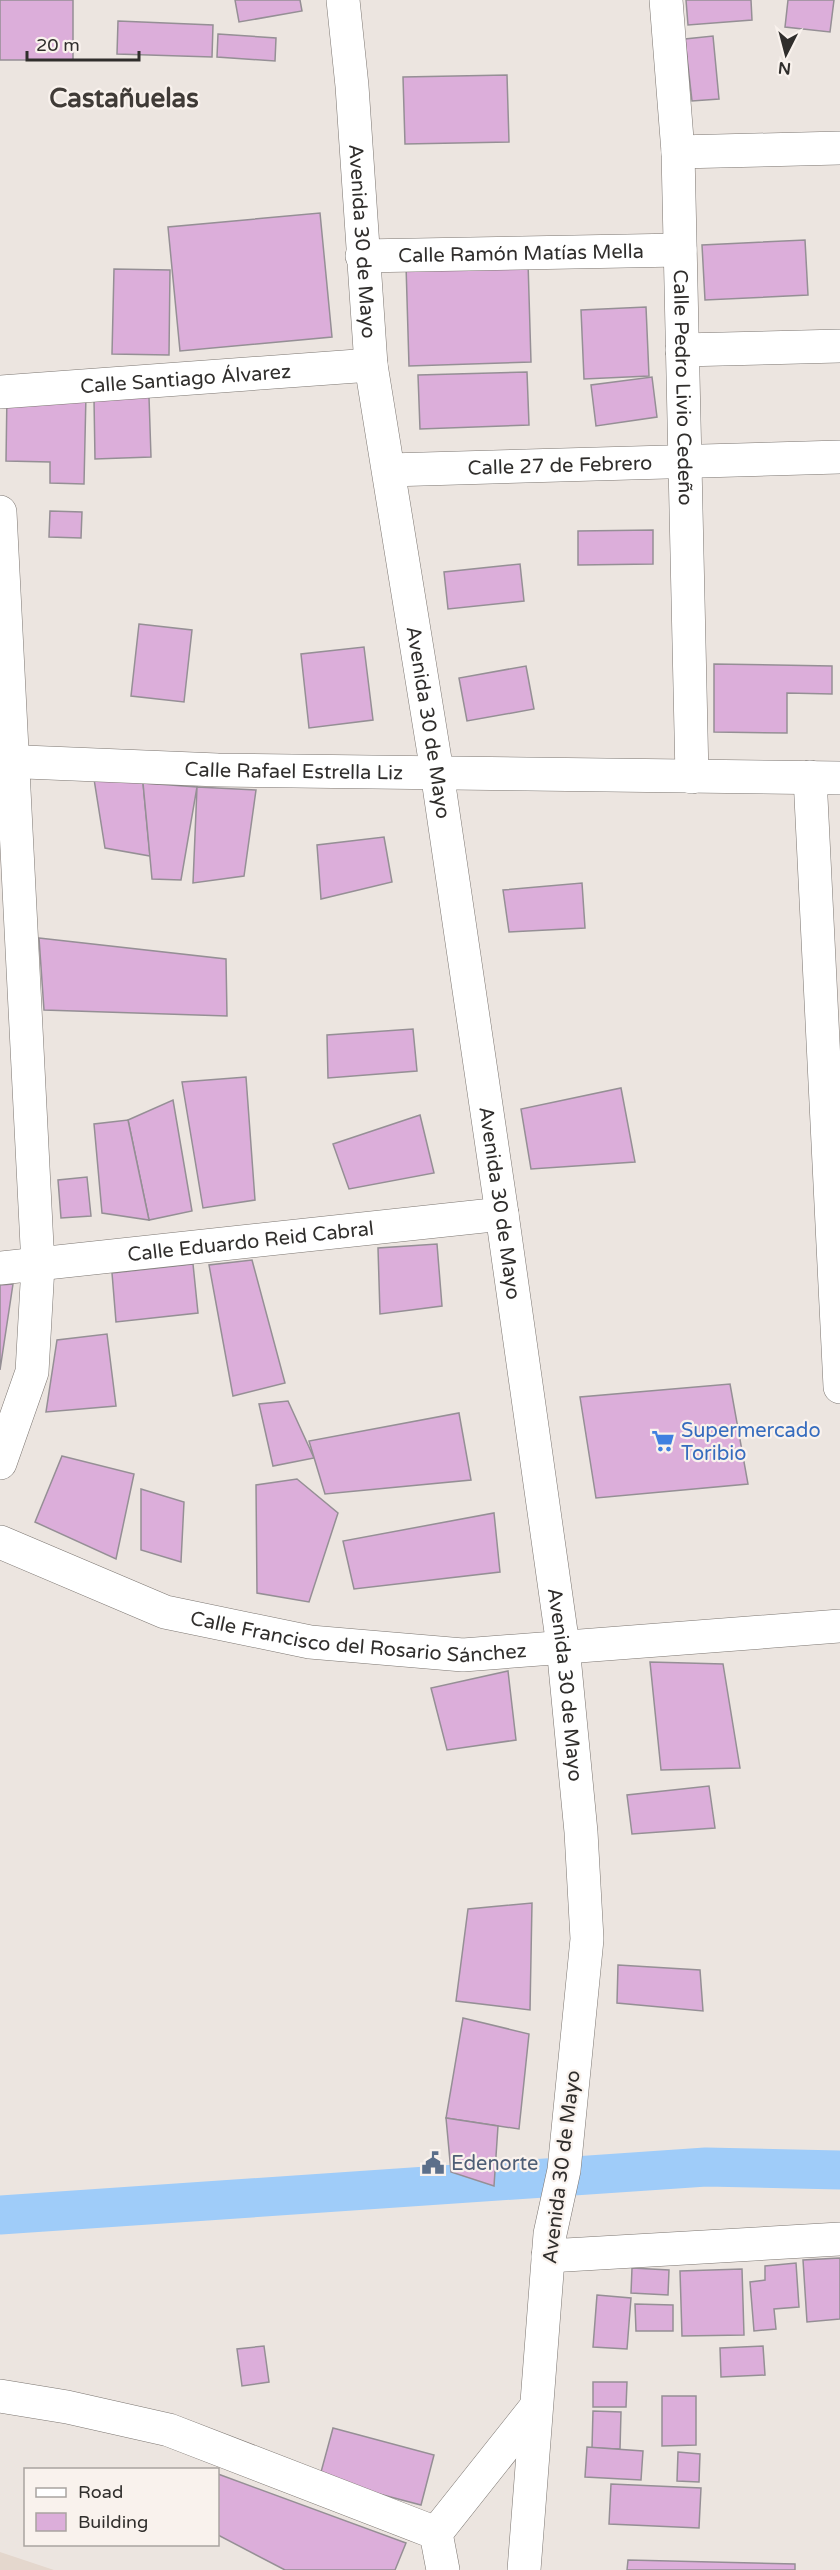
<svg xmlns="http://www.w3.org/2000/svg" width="840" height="2570" font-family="'Varela Round',sans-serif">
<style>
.built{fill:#e4d7cd}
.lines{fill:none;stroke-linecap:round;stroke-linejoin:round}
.canal{stroke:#9fccf9;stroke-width:39}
.building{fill:#dcaeda;stroke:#958f95;stroke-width:1.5}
.minor-casing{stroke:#7c7671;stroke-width:34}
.tertiary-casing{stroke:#7c7671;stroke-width:34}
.secondary-casing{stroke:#7c7671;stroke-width:34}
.minor{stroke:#fff;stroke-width:33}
.tertiary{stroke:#fff;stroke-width:33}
.secondary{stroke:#fff;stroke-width:33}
.labels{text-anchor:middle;stroke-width:4.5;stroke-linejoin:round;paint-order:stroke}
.street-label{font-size:20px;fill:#302e2c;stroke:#f9f2ed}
.shop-label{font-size:20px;fill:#366cbe;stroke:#f9f2ed;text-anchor:start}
.service-label{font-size:20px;fill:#4e5e75;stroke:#f9f2ed;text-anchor:start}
.district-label{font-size:26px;font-weight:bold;fill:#403b37;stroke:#f9f2ed}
</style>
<rect width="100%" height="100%" fill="#ece5e0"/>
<path class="built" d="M0 2552 54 2570H0Z"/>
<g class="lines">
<path class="canal" d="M0 2215 706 2167 840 2170"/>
</g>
<g class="building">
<rect x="0" y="0" width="73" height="60"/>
<path d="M235 0H300L302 11 239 22Z"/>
<path d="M686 0H751L752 20 688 25Z"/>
<path d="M788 0H834L830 32 785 27Z"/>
<path d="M118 21 213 25 212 57 117 54Z"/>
<path d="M218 34 276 38 275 61 217 57Z"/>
<path d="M713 36 719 99 692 101 685 39Z"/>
<path d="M507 75 509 142 405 144 403 77Z"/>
<path d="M320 213 332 337 180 351 168 227Z"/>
<path d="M805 240 808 295 705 300 702 245Z"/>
<path d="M528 262 531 362 409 366 406 265Z"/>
<path d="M114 269 170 270 169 355 112 354Z"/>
<path d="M646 307 649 376 584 379 581 310Z"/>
<path d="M527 372 529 425 420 429 418 375Z"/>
<path d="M652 377 657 417 596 426 591 385Z"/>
<path d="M7 393 86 394 84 484 50 483V462L6 461Z"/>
<path d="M149 397 151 457 95 459 94 399Z"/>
<path d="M50 511 82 512 81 538 49 537Z"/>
<path d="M653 530V564L578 565V531Z"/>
<path d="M520 564 524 601 448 609 444 572Z"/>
<path d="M139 624 192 630 184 702 131 696Z"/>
<path d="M364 647 373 720 309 728 301 654Z"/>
<path d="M714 664 832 666V694L787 693V733L714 732Z"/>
<path d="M526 666 534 709 467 721 459 678Z"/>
<path d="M94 779 143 783 150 856 105 848Z"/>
<path d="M143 783 197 787 181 880 152 879Z"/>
<path d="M197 787 256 790 244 876 193 883Z"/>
<path d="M384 837 392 882 321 899 317 845Z"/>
<path d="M582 883 585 928 509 932 503 890Z"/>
<path d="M39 938 226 959 227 1016 44 1010Z"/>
<path d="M413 1029 417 1071 328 1078 327 1035Z"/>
<path d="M246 1077 255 1200 203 1208 182 1082Z"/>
<path d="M621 1088 635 1162 531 1169 521 1109Z"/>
<path d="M173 1100 192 1211 149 1220 128 1120Z"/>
<path d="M420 1115 434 1173 349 1189 333 1144Z"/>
<path d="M128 1120 149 1220 102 1213 94 1124Z"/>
<path d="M87 1177 91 1216 61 1218 58 1180Z"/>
<path d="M437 1244 442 1306 380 1314 378 1248Z"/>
<path d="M252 1260 285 1383 233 1396 209 1265Z"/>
<path d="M193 1264 198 1313 116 1322 112 1273Z"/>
<path d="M13 1284 0 1370V1285Z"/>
<path d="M107 1334 116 1406 46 1412 57 1340Z"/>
<path d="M730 1384 748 1484 596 1498 580 1397Z"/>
<path d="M288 1401 314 1458 273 1466 259 1404Z"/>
<path d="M459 1413 471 1480 325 1494 309 1441Z"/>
<path d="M62 1456 134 1474 116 1559 35 1522Z"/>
<path d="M297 1479 338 1513 309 1602 257 1593 256 1485Z"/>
<path d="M141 1489 184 1502 181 1562 141 1550Z"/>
<path d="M494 1513 500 1572 354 1589 343 1541Z"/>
<path d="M650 1662 723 1664 740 1768 661 1770Z"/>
<path d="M508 1671 516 1740 447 1750 431 1688Z"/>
<path d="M709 1786 715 1828 632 1834 627 1795Z"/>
<path d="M532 1903 530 2010 456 2001 468 1909Z"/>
<path d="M618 1965 700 1970 703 2011 617 2003Z"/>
<path d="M463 2018 529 2034 519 2129 446 2118Z"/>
<path d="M446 2118 498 2126 494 2186 451 2172Z"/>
<path d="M840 2258V2319L807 2322 803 2260Z"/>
<path d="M796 2263 799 2307 774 2309 776 2329 754 2331 750 2282 765 2280V2266Z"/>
<path d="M632 2268 669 2270 668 2295 631 2293Z"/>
<path d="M742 2269 744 2335 682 2336 680 2271Z"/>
<path d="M597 2295 631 2298 627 2349 593 2347Z"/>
<path d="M635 2304 673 2305V2331H636Z"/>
<path d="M264 2346 269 2382 242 2386 237 2349Z"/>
<path d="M763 2346 765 2375 721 2377 720 2348Z"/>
<path d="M593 2382H627L626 2407H593Z"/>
<path d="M662 2396H696V2445L662 2446Z"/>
<path d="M593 2411 621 2412 620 2449 592 2448Z"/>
<path d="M333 2428 434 2455 421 2505 349 2486 318 2483Z"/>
<path d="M587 2447 643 2451 641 2480 585 2477Z"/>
<path d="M678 2452 700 2454 699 2482 677 2481Z"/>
<path d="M218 2474 406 2543 395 2570H285L218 2535Z"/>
<path d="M611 2484 701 2488 699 2528 609 2524Z"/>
<path d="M628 2560 795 2564V2570H627Z"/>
</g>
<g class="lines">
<g class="minor-casing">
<g id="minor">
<path id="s1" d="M666 0 678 152 692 777"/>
<path d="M678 152 840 148"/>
<path id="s2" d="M362 256 680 250"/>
<path d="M682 350 840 346"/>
<path id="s3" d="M0 392 371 365"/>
<path id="s4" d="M389 470 840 457"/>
<path d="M0 512 38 1266 32 1372 0 1463"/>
<path id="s5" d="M0 761 218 770 840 778"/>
<path d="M810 777 840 1387"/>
<path id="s6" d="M0 1268 502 1214"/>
<path id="s7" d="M0 1542 165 1612 310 1642 463 1655 840 1626"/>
<path d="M548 2256 840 2239"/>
<path d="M0 2396 67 2407 169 2430 436 2533"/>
</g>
</g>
<g class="tertiary-casing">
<path id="tertiary" d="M443 2570 436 2533 536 2407"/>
</g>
<g class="secondary-casing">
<g id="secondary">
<path id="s8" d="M343 0 352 86 371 365 437 772 502 1214 563 1646 581 1832 587 1939 564 2170 550 2234 524 2570"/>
</g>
</g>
<use href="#minor" class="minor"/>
<use href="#tertiary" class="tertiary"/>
<use href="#secondary" class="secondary"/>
</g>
<defs>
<g id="supermarket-bare" transform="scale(1.8)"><path d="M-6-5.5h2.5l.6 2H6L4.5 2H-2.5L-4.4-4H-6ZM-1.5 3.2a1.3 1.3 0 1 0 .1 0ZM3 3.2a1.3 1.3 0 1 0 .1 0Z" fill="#3f7fe0" stroke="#f9f2ed" stroke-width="2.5" paint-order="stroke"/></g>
<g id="civic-bare" transform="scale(1.8)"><path d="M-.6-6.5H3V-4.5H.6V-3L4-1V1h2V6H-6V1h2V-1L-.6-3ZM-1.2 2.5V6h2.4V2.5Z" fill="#5c6f8a" stroke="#f9f2ed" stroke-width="2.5" paint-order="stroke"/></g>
</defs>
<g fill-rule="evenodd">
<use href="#supermarket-bare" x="663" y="1441"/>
<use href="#civic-bare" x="433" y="2163"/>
</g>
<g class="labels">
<g class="street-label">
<text dy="7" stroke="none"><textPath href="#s8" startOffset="242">Avenida 30 de Mayo</textPath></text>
<text dy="7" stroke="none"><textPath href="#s2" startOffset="159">Calle Ramón Matías Mella</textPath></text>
<text dy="7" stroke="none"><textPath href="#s3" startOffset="186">Calle Santiago Álvarez</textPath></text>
<text dy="7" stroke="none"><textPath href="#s1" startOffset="388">Calle Pedro Livio Cedeño</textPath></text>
<text dy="7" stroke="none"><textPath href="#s4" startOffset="171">Calle 27 de Febrero</textPath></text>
<text dy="7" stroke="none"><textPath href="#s8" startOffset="728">Avenida 30 de Mayo</textPath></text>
<text dy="7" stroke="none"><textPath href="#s5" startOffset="294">Calle Rafael Estrella Liz</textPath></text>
<text dy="7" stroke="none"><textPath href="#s8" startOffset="1214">Avenida 30 de Mayo</textPath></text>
<text dy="7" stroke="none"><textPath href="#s6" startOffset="252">Calle Eduardo Reid Cabral</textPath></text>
<text dy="7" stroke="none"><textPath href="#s7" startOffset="375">Calle Francisco del Rosario Sánchez</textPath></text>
<text dy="7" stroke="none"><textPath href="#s8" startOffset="1700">Avenida 30 de Mayo</textPath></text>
<text transform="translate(561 2167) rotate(-83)" y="7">Avenida 30 de Mayo</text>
</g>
<g class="shop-label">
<text x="681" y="1437">Supermercado<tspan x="681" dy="23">Toribio</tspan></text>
</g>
<g class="service-label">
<text x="451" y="2170">Edenorte</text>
</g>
<g class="district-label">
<text x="124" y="107">Castañuelas</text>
</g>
</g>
<rect x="24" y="2468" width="195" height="78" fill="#f9f2ed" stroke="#a9a4a0" stroke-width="1.5"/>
<rect x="36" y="2488" width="30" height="9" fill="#ffffff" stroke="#a9a4a0" stroke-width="1.5"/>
<text x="78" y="2498" font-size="18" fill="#302e2c">Road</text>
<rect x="36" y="2513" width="30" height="18" fill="#dcaeda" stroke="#a9a4a0" stroke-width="1.5"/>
<text x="78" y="2528" font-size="18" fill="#302e2c">Building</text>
<g transform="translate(786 54) rotate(186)" stroke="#f9f2ed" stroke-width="4.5" paint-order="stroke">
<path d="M0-4.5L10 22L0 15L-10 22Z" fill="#302e2c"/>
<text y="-9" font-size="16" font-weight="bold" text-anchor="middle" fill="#302e2c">N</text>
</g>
<path d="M27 51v9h112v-9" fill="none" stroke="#302e2c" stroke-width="3"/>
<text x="36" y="51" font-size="18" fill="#302e2c" stroke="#f9f2ed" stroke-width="4.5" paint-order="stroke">20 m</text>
</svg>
